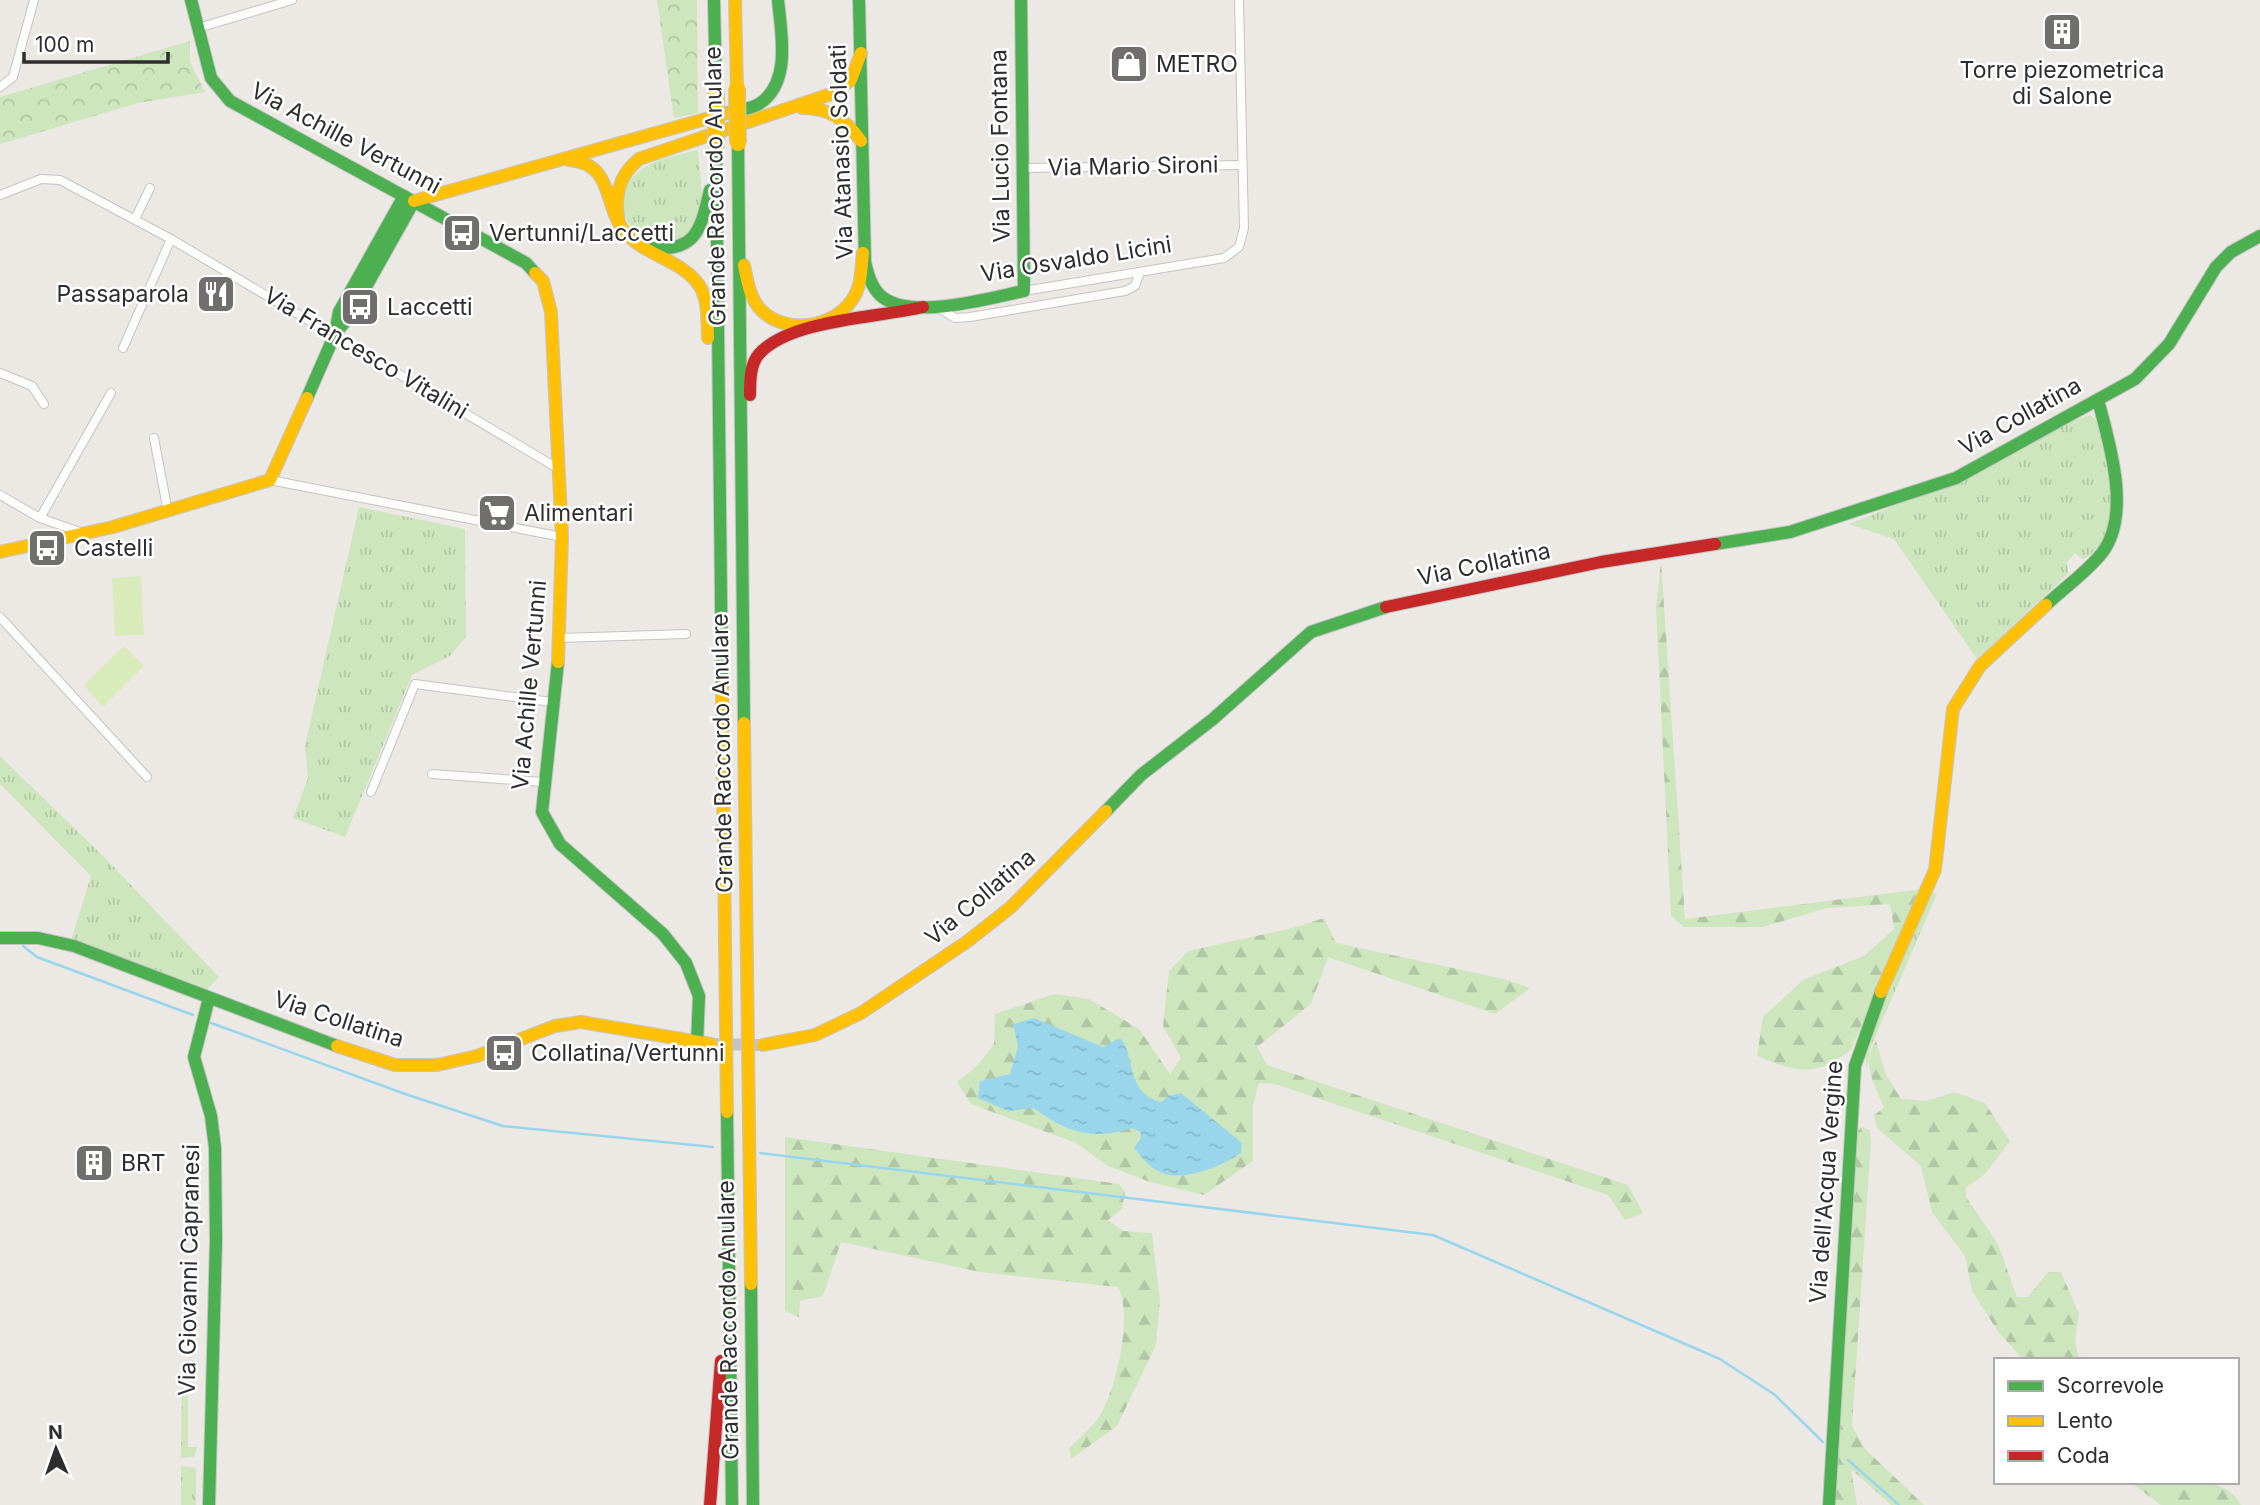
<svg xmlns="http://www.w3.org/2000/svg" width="2260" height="1505" font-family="Inter,sans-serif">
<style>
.grass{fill:url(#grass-tufts)}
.forest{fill:url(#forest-firs)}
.park{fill:url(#park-crowns)}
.pitch{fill:#d9eabb}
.water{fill:url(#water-ripples)}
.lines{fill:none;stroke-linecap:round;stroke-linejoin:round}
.stream{stroke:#99d6ec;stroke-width:2.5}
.secondary-tunnel{stroke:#c6c3c0;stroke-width:12;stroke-dasharray:12 6;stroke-linecap:butt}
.street-casing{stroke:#c5c4c5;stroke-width:10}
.fast-casing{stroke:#c5c4c5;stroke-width:14}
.slow-casing{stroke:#c5c4c5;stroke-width:14}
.jam-casing{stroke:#c5c4c5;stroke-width:14}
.street{stroke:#fcfcfb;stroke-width:8}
.fast{stroke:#4caf50;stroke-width:12}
.slow{stroke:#ffc107;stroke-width:12}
.jam{stroke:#c62828;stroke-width:12}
.slow-bridge-casing{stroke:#c6c5c4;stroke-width:18;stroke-linecap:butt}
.slow-bridge{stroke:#ffc107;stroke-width:16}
.labels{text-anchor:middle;stroke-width:5;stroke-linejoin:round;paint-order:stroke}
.poi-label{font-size:23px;fill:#2e2e2e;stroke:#fff;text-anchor:start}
.street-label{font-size:23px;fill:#2e2e2e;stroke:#fff}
</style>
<defs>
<pattern id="grass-tufts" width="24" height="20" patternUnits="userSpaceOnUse" patternTransform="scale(1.75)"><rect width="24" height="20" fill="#cee6be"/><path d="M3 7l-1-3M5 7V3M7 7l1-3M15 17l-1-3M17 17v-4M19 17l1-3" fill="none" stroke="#b1c6a4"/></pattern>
<pattern id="forest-firs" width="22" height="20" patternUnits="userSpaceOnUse" patternTransform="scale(1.75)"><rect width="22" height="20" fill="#cee6be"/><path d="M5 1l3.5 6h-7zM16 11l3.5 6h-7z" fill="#b1c6a4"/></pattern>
<pattern id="park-crowns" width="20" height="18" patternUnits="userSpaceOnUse" patternTransform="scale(1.75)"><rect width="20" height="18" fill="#cee6be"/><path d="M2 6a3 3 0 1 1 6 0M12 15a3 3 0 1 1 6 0" fill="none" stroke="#b1c6a4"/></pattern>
<pattern id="water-ripples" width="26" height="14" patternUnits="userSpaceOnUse" patternTransform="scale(1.75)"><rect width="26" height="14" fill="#99d6ec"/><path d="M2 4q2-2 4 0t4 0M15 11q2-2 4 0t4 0" fill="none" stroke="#84b8cb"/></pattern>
</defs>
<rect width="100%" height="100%" fill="#ece8e4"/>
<g class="grass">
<path d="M698 150C699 171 708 211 694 229 657 275 589 207 642 169 657 158 680 155 698 150Z"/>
<path d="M2091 415 2099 424C2107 468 2129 530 2083 560L2075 553 2067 562 2068 574 1977 659 1894 539 1849 524 1961 479 2062 424Z"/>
<path d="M359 507 465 529 466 637 450 656 412 675 345 837 293 818 308 778 305 746Z"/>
<path d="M0 756 103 856 219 977 206 991 72 938 91 876 0 784Z"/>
<path d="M1933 892 1937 894 1870 1049 1867 1068C1855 1035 1917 927 1933 892Z"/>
<path d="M182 1375 188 1378V1447H197L194 1457 181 1458Z"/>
<path d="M181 1466 196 1468V1505H181Z"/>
</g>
<g class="forest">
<path d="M1661 561 1685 919 1922 889 1851 1049C1815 1079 1797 1072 1757 1056L1763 1017 1803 980 1864 956 1894 929 1890 904 1827 908 1763 927H1684L1671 916 1656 607Z"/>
<path d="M1324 918 1336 943 1504 979 1530 988 1495 1014 1328 957 1311 1004 1257 1047 1267 1065 1628 1185 1643 1213 1625 1220 1608 1195 1275 1084 1259 1083 1253 1105V1161L1204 1195 1150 1182 1108 1166 1076 1143 971 1104 957 1082 977 1066 994 1044 995 1014 1054 994 1089 999 1139 1029 1170 1074 1181 1058 1163 1026 1169 971 1188 951 1293 928Z"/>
<path d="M1876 1041 1886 1075 1901 1099 1927 1101 1954 1092 1985 1103 2010 1141 1985 1174 1966 1188V1197L1998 1244 2017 1297H2028L2048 1272H2061L2079 1314 2075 1341 2079 1360H2024L1999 1333 1972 1291 1965 1256 1932 1212 1921 1166 1877 1128 1874 1115 1884 1108C1875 1085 1860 1063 1876 1041Z"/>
<path d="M1862 1127 1869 1130 1871 1140 1852 1426 1865 1449 1924 1505H1891L1851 1469 1857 1505H1833L1856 1132Z"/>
<path d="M785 1137 1119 1184 1125 1192 1122 1209 1108 1220 1123 1231 1152 1233 1160 1299 1156 1345 1117 1426 1071 1459 1069 1449C1079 1438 1094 1426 1102 1412 1117 1384 1133 1315 1118 1287L980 1272 841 1242 823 1296 800 1301 799 1317 785 1311Z"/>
<path d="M2130 1482C2163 1482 2223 1470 2241 1505H2161Z"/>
</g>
<g class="park">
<path d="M657 0H697L698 113 674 118Z"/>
<path d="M190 41V62L205 92 138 103 0 144V97Z"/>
</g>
<g class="pitch">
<path d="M141 576 144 635 115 636 112 578Z"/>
<path d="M124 646 144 666 103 707 84 685Z"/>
</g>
<path class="water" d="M1034 1018 1103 1047 1120 1038C1136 1055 1125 1094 1162 1102L1168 1096 1181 1093 1242 1143 1241 1153C1223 1166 1180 1184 1158 1171 1148 1166 1141 1156 1134 1148L1141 1138 1140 1132 1132 1128C1090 1141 1067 1132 1033 1108L1008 1111 978 1098 980 1081 1010 1074 1018 1046 1013 1024Z"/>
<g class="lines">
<g class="stream">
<path d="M23 946 37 957 193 1015"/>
<path d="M211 1023 408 1095 503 1126 713 1147"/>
<path d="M760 1153 1433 1235 1720 1359 1775 1395 1823 1442"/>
<path d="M1848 1460 1899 1505"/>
</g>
<path class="secondary-tunnel" d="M711 1044 763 1045"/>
<g class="street-casing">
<g id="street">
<path d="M198 28 292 0"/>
<path d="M0 87 13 77 34 0"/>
<path d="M1024 168 1242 165"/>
<path d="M0 195 41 179 60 180 171 239 559 469"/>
<path d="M135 219 150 188"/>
<path d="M1024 291 1224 258 1239 247 1244 228 1239 0"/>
<path d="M934 305 955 318 970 317 1125 291 1135 286 1140 272"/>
<path d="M123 348 171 239"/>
<path d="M0 373 32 386 44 404"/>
<path d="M154 438 168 512"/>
<path d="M270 480 562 537"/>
<path d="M0 495 40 518 80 532"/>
<path d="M40 518 111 393"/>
<path d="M0 617 147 777"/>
<path d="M560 638 686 634"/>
<path d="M432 774 543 782"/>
<path d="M371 792 415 684 552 702"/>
</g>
</g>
<g class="fast-casing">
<g id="fast">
<path d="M191 0 211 78 230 101 526 263 535 273"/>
<path d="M714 0 716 92"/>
<path d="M859 0 865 262C868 274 871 287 881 296 910 321 989 298 1024 291L1021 0"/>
<path d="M727 113C737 111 750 109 759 104 792 83 781 32 778 0"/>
<path d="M738 143 744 723"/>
<path d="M716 147 722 687"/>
<path d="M652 248C697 252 701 228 710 190"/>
<path d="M335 334 349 317 414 201"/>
<path d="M307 398 335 334 339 312 404 196"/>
<path d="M1715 544 1790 532 1956 478 2135 379 2169 344 2216 267 2231 252 2260 236"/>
<path d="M2046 605C2064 588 2087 572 2102 553 2132 514 2109 442 2098 400"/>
<path d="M558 662 542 812 560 844 663 934 686 963 699 996 697 1043"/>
<path d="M1106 811 1141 775 1213 719 1311 632 1386 607"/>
<path d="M0 938H38L74 946 337 1046"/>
<path d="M209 998 194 1057 211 1116 215 1148 216 1240 209 1505"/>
<path d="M727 1112 732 1505"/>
<path d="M751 1284 753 1505"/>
<path d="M1829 1505 1855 1066 1881 992"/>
</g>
</g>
<g class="slow-casing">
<g id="slow">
<path d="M735 0 737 88"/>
<path d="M802 108C830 108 845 119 861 141"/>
<path d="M569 160C614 164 603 204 624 231 644 256 681 259 699 285 709 300 707 321 708 338"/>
<path d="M414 201 727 113"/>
<path d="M619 223C614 197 618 176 639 159L831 94 851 80 861 53"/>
<path d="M744 265C747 280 750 299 761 310 786 335 833 328 852 300 862 287 861 268 863 253"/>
<path d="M535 273 543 281 551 312 562 537 558 662"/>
<path d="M0 552 113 527 270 480 307 398"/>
<path d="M722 687 727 1112"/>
<path d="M744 723 751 1284"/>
<path d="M1881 992 1935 870 1953 709 1980 666 2046 605"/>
<path d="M763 1045 815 1035 861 1013 968 941 1011 907 1106 811"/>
<path d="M337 1046 395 1065H437L477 1056 555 1026 581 1022 711 1044"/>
</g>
</g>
<g class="jam-casing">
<g id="jam">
<path d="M750 395C750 382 750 364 759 354 791 319 878 318 923 307"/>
<path d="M1386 607 1601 562 1715 544"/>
<path d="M710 1505 721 1361"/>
</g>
</g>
<use href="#street" class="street"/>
<use href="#fast" class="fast"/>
<use href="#slow" class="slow"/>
<use href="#jam" class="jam"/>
<g class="slow-bridge-casing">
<g id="slow-bridge">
<path d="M737 88 738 143"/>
<path d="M716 92V147"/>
</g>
</g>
<use href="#slow-bridge" class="slow-bridge"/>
</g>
<defs>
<g id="building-square" transform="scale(2.0125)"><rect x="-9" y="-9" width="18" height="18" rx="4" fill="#706f6e" stroke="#fff"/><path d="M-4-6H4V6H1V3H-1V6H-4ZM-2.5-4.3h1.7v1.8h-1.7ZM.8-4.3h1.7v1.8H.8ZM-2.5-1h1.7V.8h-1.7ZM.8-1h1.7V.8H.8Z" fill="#fff"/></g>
<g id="shop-square" transform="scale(2.0125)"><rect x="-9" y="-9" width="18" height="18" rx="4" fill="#706f6e" stroke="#fff"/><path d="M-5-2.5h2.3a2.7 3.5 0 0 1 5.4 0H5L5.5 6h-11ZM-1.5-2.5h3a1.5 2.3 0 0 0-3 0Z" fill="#fff"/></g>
<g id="bus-square" transform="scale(2.0125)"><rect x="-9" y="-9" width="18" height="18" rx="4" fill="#706f6e" stroke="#fff"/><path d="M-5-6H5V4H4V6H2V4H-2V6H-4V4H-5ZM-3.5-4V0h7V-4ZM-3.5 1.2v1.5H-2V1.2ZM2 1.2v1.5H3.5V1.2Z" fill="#fff"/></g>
<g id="restaurant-square" transform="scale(2.0125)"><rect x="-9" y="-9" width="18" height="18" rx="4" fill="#706f6e" stroke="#fff"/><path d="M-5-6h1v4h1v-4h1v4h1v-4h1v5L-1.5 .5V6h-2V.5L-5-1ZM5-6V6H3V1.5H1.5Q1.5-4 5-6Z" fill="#fff"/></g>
<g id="supermarket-square" transform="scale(2.0125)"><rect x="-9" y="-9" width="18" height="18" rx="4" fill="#706f6e" stroke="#fff"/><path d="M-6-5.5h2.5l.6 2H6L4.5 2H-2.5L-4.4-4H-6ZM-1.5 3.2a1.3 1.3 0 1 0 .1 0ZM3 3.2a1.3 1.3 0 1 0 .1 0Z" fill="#fff"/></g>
</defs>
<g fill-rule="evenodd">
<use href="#building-square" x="2062" y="32"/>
<use href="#shop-square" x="1129" y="64"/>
<use href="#bus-square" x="462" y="233"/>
<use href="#restaurant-square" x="216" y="294"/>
<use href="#bus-square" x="360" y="307"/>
<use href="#supermarket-square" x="497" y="513"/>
<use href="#bus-square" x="47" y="548"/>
<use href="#bus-square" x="504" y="1053"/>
<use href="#building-square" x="94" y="1163"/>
</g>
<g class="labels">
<g class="poi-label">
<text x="1156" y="72">METRO</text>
<text x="2062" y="78" text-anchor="middle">Torre piezometrica<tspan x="2062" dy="26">di Salone</tspan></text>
<text x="489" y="241">Vertunni/Laccetti</text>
<text x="189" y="302" text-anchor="end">Passaparola</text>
<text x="387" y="315">Laccetti</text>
<text x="524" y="521">Alimentari</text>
<text x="74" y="556">Castelli</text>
<text x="531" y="1061">Collatina/Vertunni</text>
<text x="121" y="1171">BRT</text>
</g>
<g class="street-label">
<text transform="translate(346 138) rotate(28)" y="8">Via Achille Vertunni</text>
<text transform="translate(1000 146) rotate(-91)" y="8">Via Lucio Fontana</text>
<text transform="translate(841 152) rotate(-92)" y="8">Via Atanasio Soldati</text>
<text transform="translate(1133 166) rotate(-1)" y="8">Via Mario Sironi</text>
<text transform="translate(715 186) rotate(-91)" y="8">Grande Raccordo Anulare</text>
<text transform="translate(1076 259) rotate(-9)" y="8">Via Osvaldo Licini</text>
<text transform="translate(366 353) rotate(31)" y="8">Via Francesco Vitalini</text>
<text transform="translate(2020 416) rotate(-29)" y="8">Via Collatina</text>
<text transform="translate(1484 564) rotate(-12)" y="8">Via Collatina</text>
<text transform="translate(529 685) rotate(-85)" y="8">Via Achille Vertunni</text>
<text transform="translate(722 753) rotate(-91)" y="8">Grande Raccordo Anulare</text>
<text transform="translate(980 897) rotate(-40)" y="8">Via Collatina</text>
<text transform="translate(339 1019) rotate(18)" y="8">Via Collatina</text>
<text transform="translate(1826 1182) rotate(-86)" y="8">Via dell'Acqua Vergine</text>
<text transform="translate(189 1270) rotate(-89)" y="8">Via Giovanni Capranesi</text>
<text transform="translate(728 1320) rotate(-91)" y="8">Grande Raccordo Anulare</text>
</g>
</g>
<rect x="1994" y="1358" width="245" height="126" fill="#ffffff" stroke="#ababab" stroke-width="2"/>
<rect x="2008" y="1381" width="35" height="10" fill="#4caf50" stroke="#ababab" stroke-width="2"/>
<text x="2057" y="1393" font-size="21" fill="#2e2e2e">Scorrevole</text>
<rect x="2008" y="1416" width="35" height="10" fill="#ffc107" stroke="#ababab" stroke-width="2"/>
<text x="2057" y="1428" font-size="21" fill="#2e2e2e">Lento</text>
<rect x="2008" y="1451" width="35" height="10" fill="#c62828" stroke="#ababab" stroke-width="2"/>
<text x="2057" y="1463" font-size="21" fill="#2e2e2e">Coda</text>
<g transform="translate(56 1449) rotate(358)" stroke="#ffffff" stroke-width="5" paint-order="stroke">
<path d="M0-5L12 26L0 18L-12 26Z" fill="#2e2e2e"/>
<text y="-10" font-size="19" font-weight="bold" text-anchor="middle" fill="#2e2e2e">N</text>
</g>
<path d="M24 52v10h144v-10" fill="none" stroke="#2e2e2e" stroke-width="3.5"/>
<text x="35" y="52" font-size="21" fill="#2e2e2e" stroke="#ffffff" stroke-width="5" paint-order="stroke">100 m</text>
</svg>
